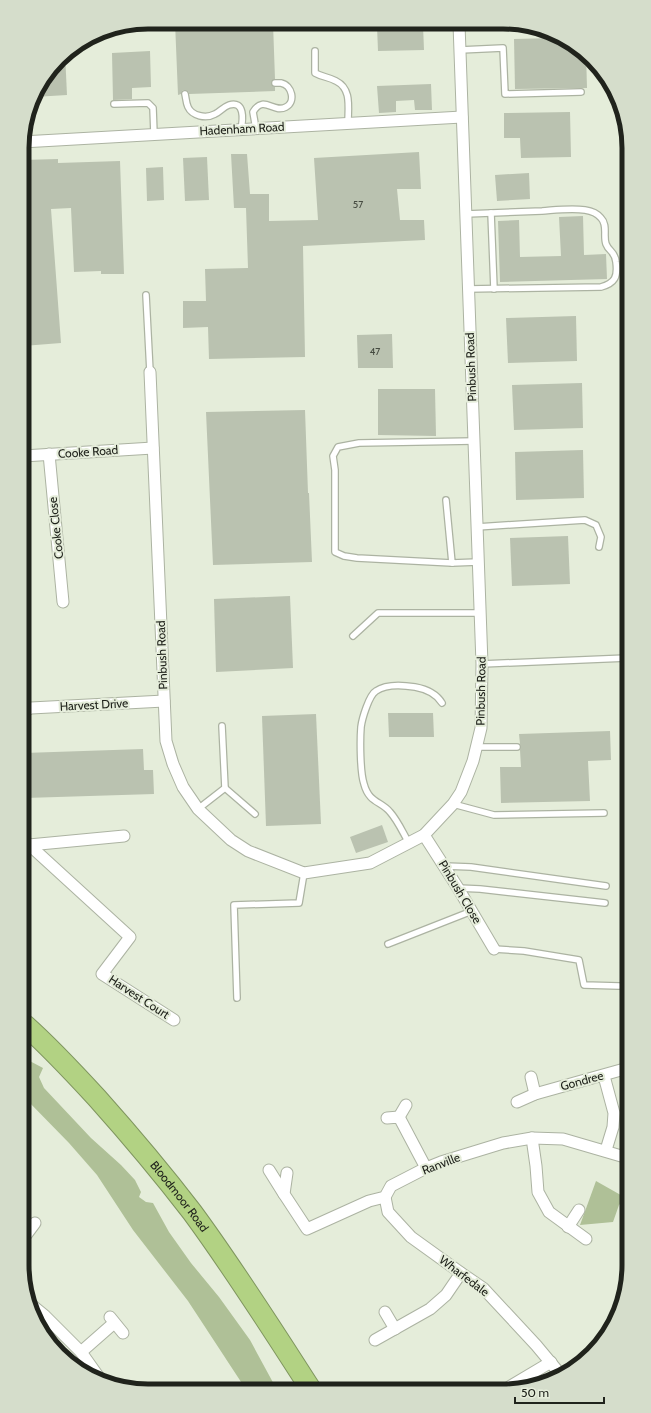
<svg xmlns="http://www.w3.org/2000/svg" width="651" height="1413" font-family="Cabin,sans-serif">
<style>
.green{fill:#afc097}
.building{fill:#bac2b0}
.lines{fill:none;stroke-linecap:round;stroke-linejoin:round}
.lane-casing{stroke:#acb3a2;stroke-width:8}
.street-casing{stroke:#acb3a2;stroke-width:13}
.highway-casing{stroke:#7f955f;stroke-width:22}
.lane{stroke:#fff;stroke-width:5.5}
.street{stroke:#fff;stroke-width:11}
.highway{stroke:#b2d283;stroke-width:20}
.labels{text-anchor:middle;stroke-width:4;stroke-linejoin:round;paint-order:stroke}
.number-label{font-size:10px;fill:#464b41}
.street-label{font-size:12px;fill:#20231c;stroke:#e5edda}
.rim{fill:none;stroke:#20231c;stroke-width:5}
</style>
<rect width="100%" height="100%" fill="#e5edda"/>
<g class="green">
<path d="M26 1059 43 1068 39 1077 44 1088 91 1138 121 1165 135 1180 141 1192 139 1197 146 1202 153 1203 169 1232 191 1263 219 1297 250 1340 276 1388H245L188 1301 133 1230 97 1175 69 1143 26 1099Z"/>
<path d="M596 1181 626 1198 619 1205 613 1222 580 1225Z"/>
</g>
<g class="building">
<path d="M175 22 273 23 275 79 272 81 271 83 273 86 275 87V91L189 94 188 91 184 90 182 91 181 94 178 95Z"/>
<path d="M423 25 424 50 378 51 377 26Z"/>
<path d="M554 38 586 53 587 88 515 89 514 39Z"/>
<path d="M150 51 151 87 132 88V99L113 100 112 53Z"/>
<path d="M65 53 67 95 34 97 35 92Z"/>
<path d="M431 84 432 110H415L414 100 396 101V112L379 113 377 86Z"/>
<path d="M570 112 571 157 521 158 520 138H504V113Z"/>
<path d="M419 152 421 189H397L400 220H424L425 240 303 246 305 357 209 359 208 327 183 328V301H206L205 269 248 268 246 208H234L231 154H247L250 194H269V221L318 220 314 158Z"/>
<path d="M207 157 209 200 185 201 183 158Z"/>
<path d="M58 159V163L120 161 124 274H101V271L74 272 71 208 51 209 61 343 23 346 22 160Z"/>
<path d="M163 167 164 200 147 201 146 168Z"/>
<path d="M529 173 530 199 497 201 495 175Z"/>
<path d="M583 216 584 255 606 254 607 279 500 282 498 221 519 220 520 257 561 256 559 217Z"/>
<path d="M576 316 577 361 508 363 506 318Z"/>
<path d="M392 334 393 368H358L357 335Z"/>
<path d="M582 383 583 428 514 430 512 385Z"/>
<path d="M378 389H435L436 436 378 435Z"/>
<path d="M305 410 308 493H309L312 562 213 565 206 412Z"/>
<path d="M583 450 584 498 516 500 515 452Z"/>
<path d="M568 536 570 584 512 586 510 538Z"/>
<path d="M290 596 293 668 216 672 214 599Z"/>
<path d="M388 713H433L434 737H389Z"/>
<path d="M316 714 321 824 266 826 262 716Z"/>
<path d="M610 731 611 760 588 761 590 801 501 803 500 767H521L520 750 521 747 520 744 519 734Z"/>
<path d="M143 749 144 770H153L154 794 25 798 24 753Z"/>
<path d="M382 825 388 842 356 853 350 837Z"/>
</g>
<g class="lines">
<g class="lane-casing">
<g id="lane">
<path d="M460 50 503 48 505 94 581 92"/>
<path d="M315 51V73C322 77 329 77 336 81 352 89 348 107 348 123"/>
<path d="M185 94C186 98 186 103 188 107 192 116 206 119 215 114 220 112 223 107 229 105 245 100 243 120 241 129"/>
<path d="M114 104 148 103 153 108 154 134"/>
<path d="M256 129 253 112C264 94 273 114 286 107 296 102 292 85 281 83 279 83 277 83 275 83"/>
<path d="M491 213 494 289"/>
<path d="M466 214C491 213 517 212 542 211 556 210 571 208 585 210 592 211 597 213 601 218 608 225 603 236 606 244 609 252 615 251 616 262 618 277 615 283 601 287L468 289"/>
<path d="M146 295 150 372"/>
<path d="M446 500 452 563 478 562"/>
<path d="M477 527 585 520 596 525 601 537 599 547"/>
<path d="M452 563 357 558 344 556 335 552V470L333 456 338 447 359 443 474 441"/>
<path d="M353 636 378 613H480"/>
<path d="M482 664 627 658"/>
<path d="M476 747H517"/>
<path d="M225 788 255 814"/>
<path d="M453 804 494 815 604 813"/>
<path d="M198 809 225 788 222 726"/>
<path d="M409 843C403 833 398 821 390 812 381 801 369 803 364 784 360 772 360 740 361 727 362 719 369 695 376 691 386 684 403 685 415 687 426 689 436 693 442 703"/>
<path d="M445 866 471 867 606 886"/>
<path d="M458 888 480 889 605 903"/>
<path d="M388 944 472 911"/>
<path d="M494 949 524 951 579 960 584 985 619 986"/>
<path d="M237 998 234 905 299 903 304 873"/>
</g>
</g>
<g class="street-casing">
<g id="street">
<path d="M22 142 462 117"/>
<path d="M150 372 166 741 173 764 183 787 198 809 231 840 248 851 304 873 370 863 424 835 453 804 461 792 473 761 481 728 482 664 459 24"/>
<path d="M49 454 63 602"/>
<path d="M23 456 153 448"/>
<path d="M24 711 31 708 164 701"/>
<path d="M424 835 458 888 494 949"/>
<path d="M25 841 130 937 102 974 174 1020"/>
<path d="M29 845 124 836"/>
<path d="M604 1076 614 1113 613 1127 606 1150"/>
<path d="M531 1077 535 1094"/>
<path d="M517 1102 535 1094 628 1068"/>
<path d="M399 1117 406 1105"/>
<path d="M387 1118 399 1117 426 1168"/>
<path d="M532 1138 536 1166 538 1192 549 1212 586 1239"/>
<path d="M269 1170 284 1194"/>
<path d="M287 1173 284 1194 307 1229 369 1201 385 1197 391 1186 426 1168 441 1162 503 1143 532 1138 563 1139 628 1158"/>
<path d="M385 1197 388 1212 411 1237 461 1273 483 1288 536 1345 561 1375"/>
<path d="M568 1227 579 1210"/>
<path d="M26 1235 35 1223"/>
<path d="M28 1302 44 1315 81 1352 98 1376"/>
<path d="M385 1312 395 1329"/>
<path d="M110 1317 123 1333"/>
<path d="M375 1340 430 1309 446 1295 461 1273"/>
<path d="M81 1352 114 1323"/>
<path d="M509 1387 551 1362"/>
</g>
</g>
<g class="highway-casing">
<g id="highway">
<path id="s1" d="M25 1025C51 1048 74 1073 97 1098 130 1135 162 1173 192 1212 234 1269 272 1329 310 1388"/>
</g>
</g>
<use href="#lane" class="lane"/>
<use href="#street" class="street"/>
<use href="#highway" class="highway"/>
</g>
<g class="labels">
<g class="number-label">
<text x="358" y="208">57</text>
<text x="375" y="355">47</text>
</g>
<g class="street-label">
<text transform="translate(242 129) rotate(-3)" y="4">Hadenham Road</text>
<text transform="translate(471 367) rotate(-92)" y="4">Pinbush Road</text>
<text transform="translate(88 452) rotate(-4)" y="4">Cooke Road</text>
<text transform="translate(56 528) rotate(-96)" y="4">Cooke Close</text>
<text transform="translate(162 655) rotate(-92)" y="4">Pinbush Road</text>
<text transform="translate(481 691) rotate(-89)" y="4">Pinbush Road</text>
<text transform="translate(94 705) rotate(-3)" y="4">Harvest Drive</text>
<text transform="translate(460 892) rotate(59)" y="4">Pinbush Close</text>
<text transform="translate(139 997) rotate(33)" y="4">Harvest Court</text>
<text transform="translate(582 1081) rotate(-15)" y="4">Gondree</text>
<text transform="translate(441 1164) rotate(-21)" y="4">Ranville</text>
<text dy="4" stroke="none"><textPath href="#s1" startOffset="231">Bloodmoor Road</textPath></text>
<text transform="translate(464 1276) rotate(37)" y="4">Wharfedale</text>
</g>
</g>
<path d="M0 0H651V1413H0ZM148 29H503A119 119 0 0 1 622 148V1265A119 119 0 0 1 503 1384H148A119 119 0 0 1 29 1265V148A119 119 0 0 1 148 29Z" fill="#d5ddcb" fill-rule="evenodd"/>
<path class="rim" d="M148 29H503A119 119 0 0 1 622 148V1265A119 119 0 0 1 503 1384H148A119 119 0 0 1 29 1265V148A119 119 0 0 1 148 29Z"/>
<path d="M515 1397v6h89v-6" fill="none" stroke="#20231c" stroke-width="2"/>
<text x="521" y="1397" font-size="12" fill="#20231c" stroke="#e5edda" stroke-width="3" paint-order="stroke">50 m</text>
</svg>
